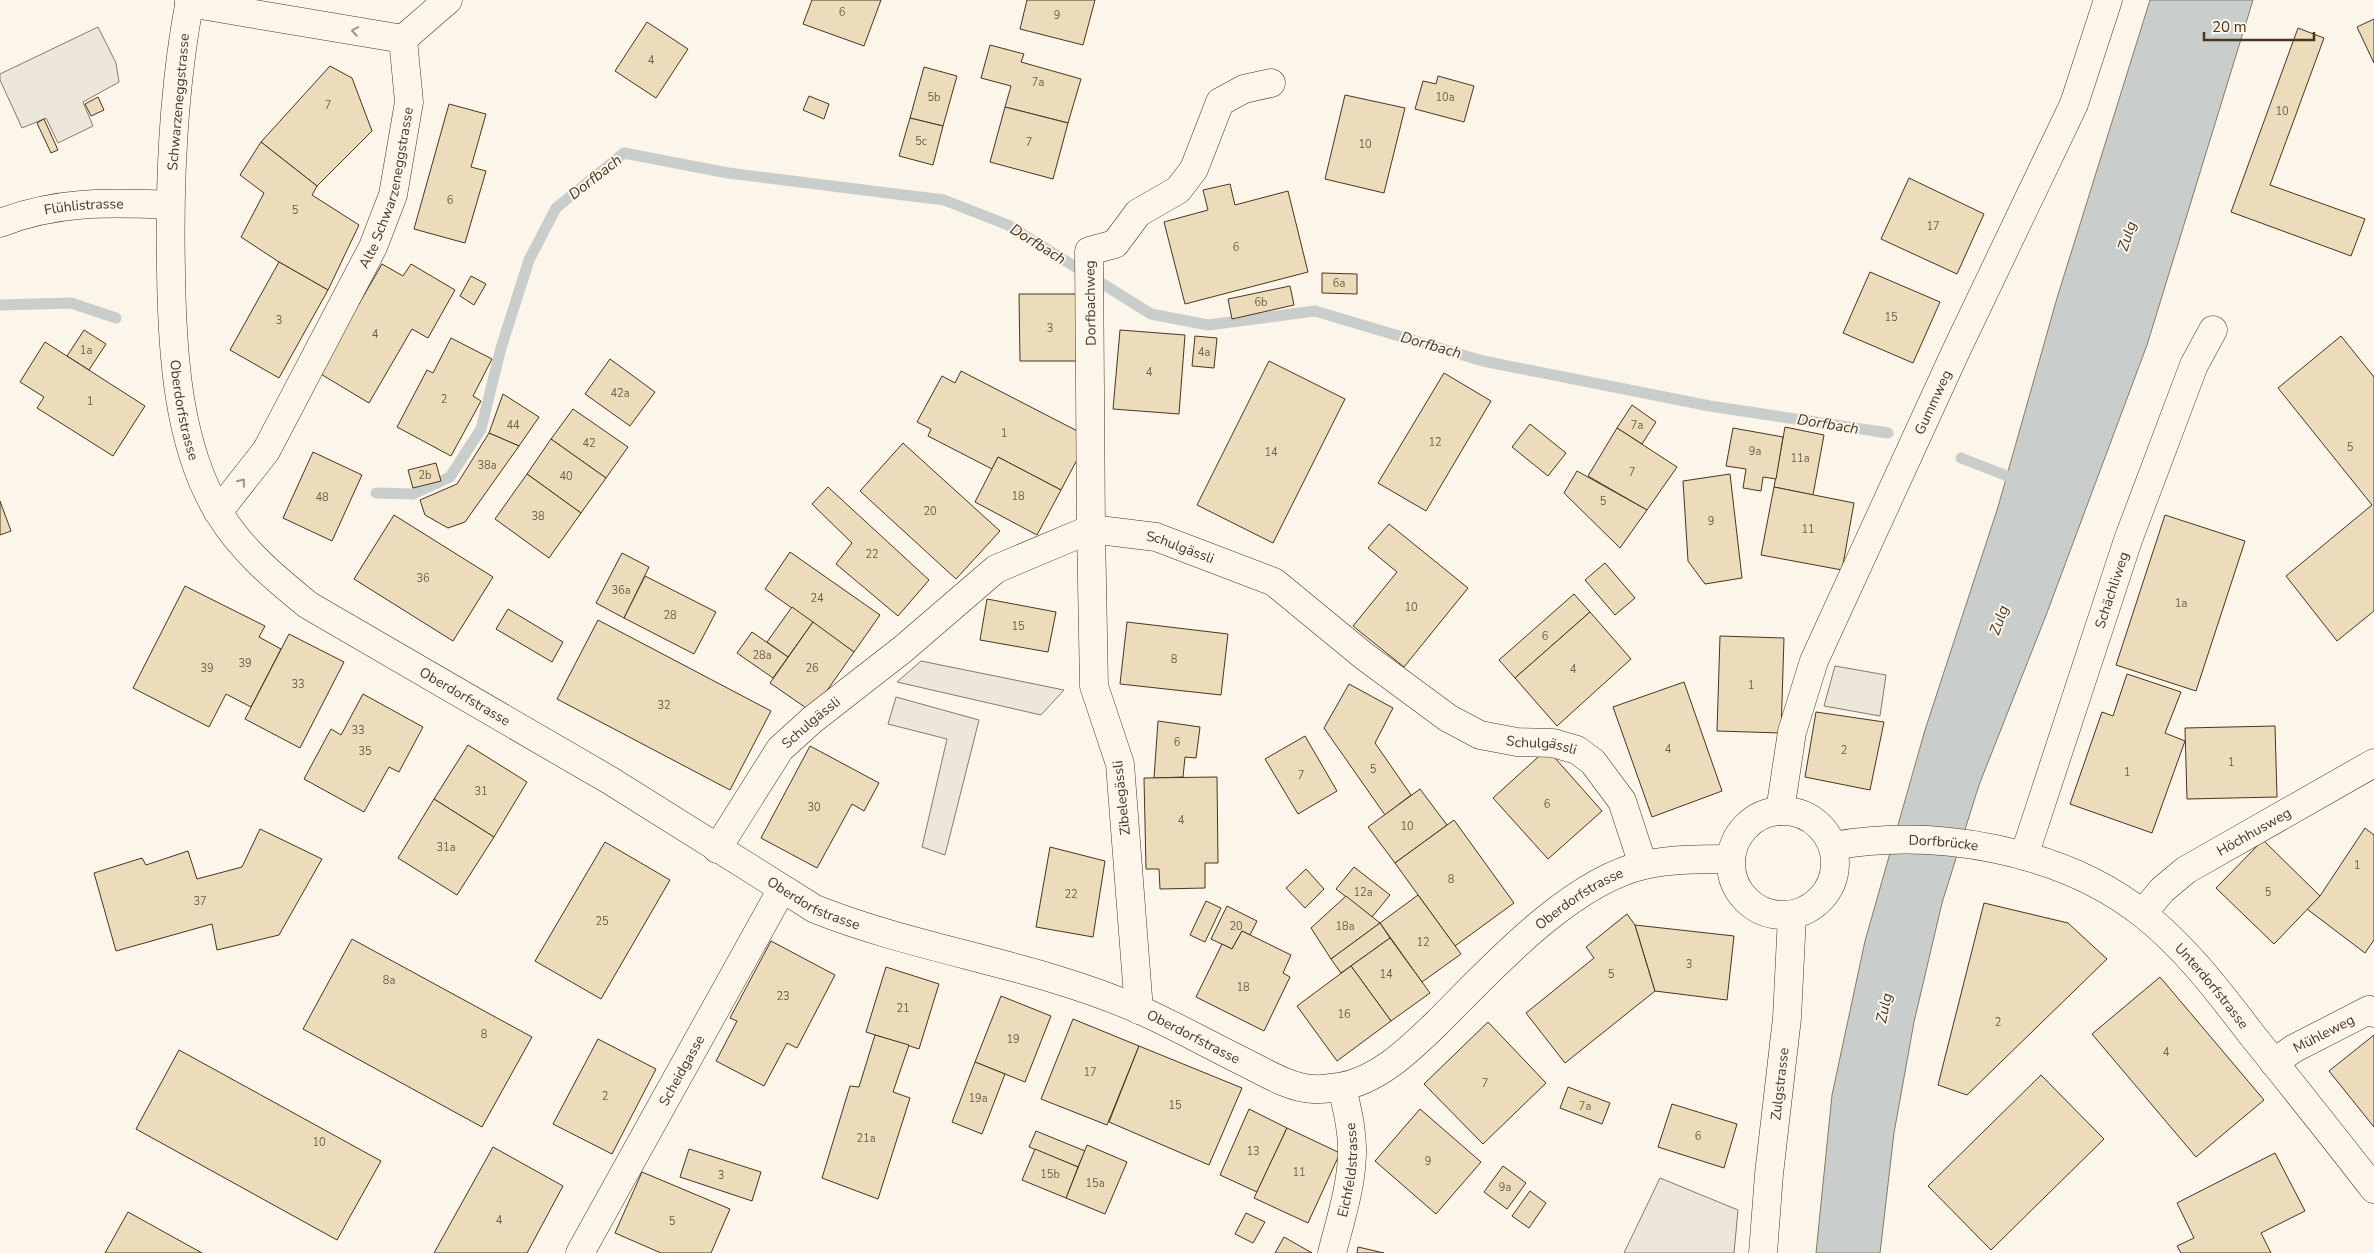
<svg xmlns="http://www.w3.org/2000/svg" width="2374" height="1253" font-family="'Nunito Sans',sans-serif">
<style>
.parking{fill:#ede7d9;stroke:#887966}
.water{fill:#c9cecd;stroke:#887966}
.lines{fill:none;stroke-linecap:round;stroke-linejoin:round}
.stream{stroke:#c9cecd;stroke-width:11}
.building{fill:#ecdcbc;stroke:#4a3520}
.minor-casing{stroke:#4a3520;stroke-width:29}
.tertiary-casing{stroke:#4a3520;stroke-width:29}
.secondary-casing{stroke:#4a3520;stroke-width:29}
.minor{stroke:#fbf6e9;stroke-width:28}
.tertiary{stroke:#fbf6e9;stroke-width:28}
.secondary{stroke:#fbf6e9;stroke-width:28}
.oneway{stroke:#a29684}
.labels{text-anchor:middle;stroke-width:4;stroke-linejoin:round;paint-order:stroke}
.number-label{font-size:11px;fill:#725f47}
.street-label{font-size:14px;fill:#4a3520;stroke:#fbf6e9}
.water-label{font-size:15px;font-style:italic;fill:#4a3520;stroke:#fbf6e9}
</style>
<rect width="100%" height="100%" fill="#fbf6e9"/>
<g class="parking">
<path d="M98 27 116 63 119 82 83 102 93 126 58 143 46 118 22 128 0 80V74Z"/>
<path d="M921 661 1064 690 1041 715 897 682Z"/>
<path d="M1835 666 1886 675 1880 716 1824 706Z"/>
<path d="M896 697 979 720 945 855 922 847 947 739 888 724Z"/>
<path d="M1660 1178 1738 1210 1734 1253H1624Z"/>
</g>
<path class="water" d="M2150 0H2253L2147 345 2045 618 1979 785 1942 903 1914 1022 1894 1133 1880 1253H1816L1832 1095 1865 941 1925 730 1998 507 2057 298Z"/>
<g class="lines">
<g class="stream">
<path d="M0 305 71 303 116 318"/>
<path d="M1961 458 2020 481"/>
<path d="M376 493 413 494 450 477 481 429 501 348 529 260 556 208 624 153 728 173 944 200 1008 225 1151 314 1208 325 1315 311 1483 361 1710 406 1888 433"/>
</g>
</g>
<g class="building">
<path d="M812 0H881L864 46 803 24Z"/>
<path d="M1027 0H1095L1083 45 1020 29Z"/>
<path d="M2374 19V63L2357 27Z"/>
<path d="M647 22 688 49 656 98 615 71Z"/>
<path d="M2298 28 2324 38 2270 185 2365 219 2351 256 2231 212Z"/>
<path d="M990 45 1024 54 1021 62 1081 79 1068 123 1005 107 1011 86 981 78Z"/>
<path d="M330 66 352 78 372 131 317 186 261 142Z"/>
<path d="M924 67 957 76 943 126 910 118Z"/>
<path d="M1438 76 1474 86 1464 122 1415 109 1423 81 1436 84Z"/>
<path d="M1345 95 1405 108 1384 193 1325 179Z"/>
<path d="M809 96 829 104 824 119 803 110Z"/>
<path d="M98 97 104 110 91 116 85 104Z"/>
<path d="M449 104 486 114 471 167 486 171 465 243 414 229Z"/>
<path d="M1005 107 1068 123 1053 179 990 162Z"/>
<path d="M910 118 943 126 933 165 899 156Z"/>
<path d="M44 119 58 150 51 153 37 123Z"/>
<path d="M261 142 317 186 312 195 359 225 328 290 279 262 241 237 264 193 240 175Z"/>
<path d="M1909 178 1984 214 1957 274 1881 239Z"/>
<path d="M1230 184 1235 205 1288 191 1308 272 1185 304 1164 222 1208 210 1203 190Z"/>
<path d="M279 262 328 290 279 378 230 350Z"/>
<path d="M382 264 403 276 411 264 455 290 428 338 412 329 369 403 319 373Z"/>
<path d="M1870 272 1940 302 1913 363 1843 333Z"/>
<path d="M1322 273 1357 274V294L1322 293Z"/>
<path d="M471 276 486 284 474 305 460 296Z"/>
<path d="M1290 286 1294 305 1232 319 1228 299Z"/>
<path d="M1019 294H1080V361H1020Z"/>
<path d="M84 330 106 344 89 370 67 356Z"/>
<path d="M1120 330 1185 335 1179 414 1113 409Z"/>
<path d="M1195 336 1217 338 1214 368 1192 366Z"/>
<path d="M2341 336 2374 377V611L2337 641 2286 576 2372 505 2278 388Z"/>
<path d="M451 338 492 359 473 396 481 401 451 456 397 427 427 370 433 373Z"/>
<path d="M45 342 145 406 113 456 37 408 44 397 20 382Z"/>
<path d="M610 359 655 392 630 426 585 394Z"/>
<path d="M1269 361 1345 399 1273 543 1197 505Z"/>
<path d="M961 371 1089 437 1061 490 998 457 992 469 928 436 931 429 917 422 942 376 955 383Z"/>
<path d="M1444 373 1491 401 1426 511 1378 483Z"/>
<path d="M503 394 539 417 519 446 489 433Z"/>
<path d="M1632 405 1656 422 1642 444 1617 428Z"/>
<path d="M573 409 628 447 606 478 551 439Z"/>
<path d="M1530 424 1566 453 1548 476 1512 447Z"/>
<path d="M1785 427 1824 435 1813 495 1774 487Z"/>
<path d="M1617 428 1677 467 1647 510 1588 476Z"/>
<path d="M1733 428 1783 437 1776 479 1763 477 1761 491 1743 488 1746 469 1726 466Z"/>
<path d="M489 433 519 446 465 522 448 528 425 515 420 500 457 484Z"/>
<path d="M551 439 606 478 581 513 527 474Z"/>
<path d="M903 443 1000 531 956 579 860 491Z"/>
<path d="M313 452 362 475 332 541 283 518Z"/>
<path d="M998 457 1061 490 1037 535 975 502Z"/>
<path d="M436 463 441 481 413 488 408 470Z"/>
<path d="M1577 471 1647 510 1620 548 1564 493Z"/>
<path d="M527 474 581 513 549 558 495 519Z"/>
<path d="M1730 474 1742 578 1705 584 1688 561 1683 481Z"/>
<path d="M828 487 929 580 898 616 836 564 852 543 812 504Z"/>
<path d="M1774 487 1854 503 1842 570 1761 555Z"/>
<path d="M0 501 11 531 0 535Z"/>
<path d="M394 515 493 577 453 641 354 579Z"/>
<path d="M2165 515 2245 541 2196 691 2116 665Z"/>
<path d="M1389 524 1468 588 1404 667 1353 626 1397 572 1368 548Z"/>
<path d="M790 552 880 615 854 652 765 589Z"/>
<path d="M622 553 649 567 624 618 596 603Z"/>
<path d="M1605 563 1635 598 1615 615 1585 580Z"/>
<path d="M645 576 716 612 694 654 624 618Z"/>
<path d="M185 586 265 626 259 637 281 649 251 707 226 694 209 727 133 688Z"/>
<path d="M1574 594 1590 612 1515 678 1499 660Z"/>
<path d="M987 599 1056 612 1048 652 980 640Z"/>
<path d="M792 607 813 622 788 657 767 642Z"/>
<path d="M508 609 563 642 552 662 496 629Z"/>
<path d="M1590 612 1631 659 1557 726 1515 678Z"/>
<path d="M598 620 771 711 730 790 557 699Z"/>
<path d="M813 622 854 652 812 712 770 683Z"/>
<path d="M1127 622 1228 634 1221 695 1120 684Z"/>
<path d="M752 632 788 657 773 678 737 653Z"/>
<path d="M289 634 344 662 300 748 245 719Z"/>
<path d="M1720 636 1784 638 1781 733 1717 731Z"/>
<path d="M2127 674 2181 692 2165 733 2185 741 2152 833 2070 804 2102 712 2113 716Z"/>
<path d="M1684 682 1722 791 1652 817 1613 707Z"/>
<path d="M1349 684 1393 708 1375 743 1411 795 1385 815 1324 728Z"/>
<path d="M363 694 423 727 399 772 389 767 364 812 304 779 331 729 341 735Z"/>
<path d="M1816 712 1884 722 1870 790 1805 777Z"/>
<path d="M1158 721 1200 727 1196 758 1185 757 1183 777 1154 778Z"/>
<path d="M2275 726 2277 797 2187 799 2185 728Z"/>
<path d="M1305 736 1337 791 1298 814 1265 759Z"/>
<path d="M468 745 527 782 494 837 434 799Z"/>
<path d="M810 746 879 783 864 811 852 804 817 868 761 838Z"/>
<path d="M1547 749 1602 811 1548 859 1493 798Z"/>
<path d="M1217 777 1218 863H1205V888L1160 889 1159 869H1146L1144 778Z"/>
<path d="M1420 789 1447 825 1395 863 1368 827Z"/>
<path d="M434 799 494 837 457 895 398 858Z"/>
<path d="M1454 820 1514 903 1455 946 1395 863Z"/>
<path d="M2365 828 2374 835V940L2365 953 2307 909 2320 896Z"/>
<path d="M260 829 322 859 279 935 217 950 212 924 116 951 94 873 142 858 146 865 188 851 197 879 242 867Z"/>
<path d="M2263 840 2320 896 2274 944 2216 888Z"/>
<path d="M605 842 670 880 601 999 535 961Z"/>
<path d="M1050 847 1105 861 1093 937 1036 927Z"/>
<path d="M1354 867 1390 895 1372 917 1336 889Z"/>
<path d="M1306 869 1324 889 1305 908 1286 888Z"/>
<path d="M1418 895 1461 954 1422 982 1380 923Z"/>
<path d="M1346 896 1380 923 1331 959 1311 928Z"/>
<path d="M1206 901 1221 908 1205 942 1190 935Z"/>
<path d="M1984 903 2068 923 2107 959 1967 1095 1938 1085Z"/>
<path d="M1227 906 1257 921 1250 935 1242 931 1232 949 1211 939Z"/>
<path d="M1627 914 1635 925 1655 991 1565 1063 1526 1013 1594 958 1586 947Z"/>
<path d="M1380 923 1390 938 1341 973 1331 959Z"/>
<path d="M1635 925 1734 936 1727 1000 1655 991Z"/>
<path d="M1242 931 1291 955 1283 973 1290 977 1264 1031 1196 997 1222 944 1232 949Z"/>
<path d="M1390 938 1430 993 1391 1021 1351 966Z"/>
<path d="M352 939 532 1037 482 1127 303 1029Z"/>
<path d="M771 941 835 975 797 1048 787 1043 764 1086 716 1061 737 1021 730 1018Z"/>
<path d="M1351 966 1391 1021 1337 1061 1297 1006Z"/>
<path d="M886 967 939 984 919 1049 866 1032Z"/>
<path d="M2160 977 2264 1100 2196 1157 2092 1034Z"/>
<path d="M1001 996 1051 1016 1025 1082 975 1062Z"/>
<path d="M1073 1019 1139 1046 1107 1125 1041 1099Z"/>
<path d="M1488 1022 1546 1083 1483 1144 1424 1084Z"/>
<path d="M875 1035 909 1045 893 1092 910 1098 878 1199 822 1178 850 1086 859 1087Z"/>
<path d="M2374 1035V1127L2329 1071Z"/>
<path d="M598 1039 656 1069 612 1154 553 1124Z"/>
<path d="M1139 1046 1242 1088 1209 1165 1109 1122Z"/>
<path d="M179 1050 381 1161 337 1240 136 1129Z"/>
<path d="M975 1062 1005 1074 982 1134 952 1122Z"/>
<path d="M2041 1075 2104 1139 1991 1250 1928 1186Z"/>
<path d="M1568 1087 1610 1103 1602 1124 1560 1108Z"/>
<path d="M1672 1104 1737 1124 1724 1168 1658 1147Z"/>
<path d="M1249 1109 1287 1128 1257 1192 1220 1175Z"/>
<path d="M1420 1109 1481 1162 1436 1214 1375 1161Z"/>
<path d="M1287 1128 1340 1153 1308 1223 1254 1198Z"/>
<path d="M1036 1131 1085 1151 1078 1167 1029 1147Z"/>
<path d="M1087 1145 1127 1162 1105 1214 1066 1198Z"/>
<path d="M493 1147 563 1186 527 1253H434Z"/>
<path d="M689 1149 761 1172 752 1201 680 1177Z"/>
<path d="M1035 1149 1078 1167 1066 1198 1022 1180Z"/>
<path d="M2275 1153 2305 1211 2261 1233 2271 1253H2181L2177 1246 2194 1238 2177 1203Z"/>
<path d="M1503 1166 1526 1183 1507 1209 1484 1192Z"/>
<path d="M642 1172 730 1209 711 1253H661L615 1233Z"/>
<path d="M1530 1191 1546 1203 1529 1228 1512 1216Z"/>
<path d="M128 1212 202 1253H105Z"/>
<path d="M1246 1213 1265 1222 1253 1243 1235 1234Z"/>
<path d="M1284 1237 1312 1253H1275Z"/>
<path d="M1358 1247 1384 1253H1357Z"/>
</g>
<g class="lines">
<g class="minor-casing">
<g id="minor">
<path d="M189 3 403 39"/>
<path d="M403 39 448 0"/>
<path id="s1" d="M218 512 266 451 373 247 393 195 409 102 403 39"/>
<path id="s2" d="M1780 811 1792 732 1814 661 1956 351 2074 104 2108 0"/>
<path id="s3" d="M717 849 780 749 812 720 903 649 996 569 1091 529 1156 537 1274 582 1364 656 1448 718 1480 735 1517 742 1553 743 1577 750 1593 762 1622 801 1643 865"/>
<path id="s4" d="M2024 856 2128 540 2194 365 2213 330"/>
<path id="s5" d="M2143 913 2162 890 2186 870 2374 763"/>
<path d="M1139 1010 1120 764 1094 686 1091 529 1089 251 1115 244 1138 213 1178 190 1194 169 1220 102 1244 89 1271 83"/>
<path id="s6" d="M2274 1063 2293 1049 2369 1010 2374 1013"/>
<path id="s7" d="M580 1253 782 889"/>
<path id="s8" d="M1332 1253C1340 1221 1351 1188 1352 1155 1353 1132 1347 1109 1342 1087"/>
</g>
</g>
<g class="tertiary-casing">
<g id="tertiary">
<path id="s9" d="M0 223C56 201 110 202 169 205"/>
<path id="s10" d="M1763 1253 1769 1174 1787 1018 1792 916"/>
</g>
</g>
<g class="secondary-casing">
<g id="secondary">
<path id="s11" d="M190 0C173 89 169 180 171 271 172 349 177 445 219 513 241 550 275 578 308 605L611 781 815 909C921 951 1036 964 1140 1010 1176 1026 1211 1046 1246 1063 1266 1073 1290 1088 1313 1089 1321 1090 1331 1088 1339 1087 1378 1081 1410 1049 1437 1023 1490 970 1569 882 1644 865 1672 859 1701 859 1731 859"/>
<circle cx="1783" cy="863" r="52"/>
<path id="s12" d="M1833 846C1934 828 2061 849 2143 914 2186 948 2219 992 2252 1035 2293 1086 2334 1137 2374 1189"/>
</g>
</g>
<use href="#minor" class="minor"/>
<use href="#tertiary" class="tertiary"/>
<use href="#secondary" class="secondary"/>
</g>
<defs><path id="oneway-chevron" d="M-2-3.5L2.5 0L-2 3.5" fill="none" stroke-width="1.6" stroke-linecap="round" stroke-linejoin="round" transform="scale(1.25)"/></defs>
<g class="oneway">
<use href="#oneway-chevron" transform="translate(355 31) rotate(-170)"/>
<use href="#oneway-chevron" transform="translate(242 482) rotate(-52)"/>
</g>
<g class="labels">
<g class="number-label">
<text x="842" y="16">6</text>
<text x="1057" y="19">9</text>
<text x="651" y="64">4</text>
<text x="1038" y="86">7a</text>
<text x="934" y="101">5b</text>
<text x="1445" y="101">10a</text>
<text x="328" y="109">7</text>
<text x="2282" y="115">10</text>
<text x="921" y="145">5c</text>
<text x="1029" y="146">7</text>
<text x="1365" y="148">10</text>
<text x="450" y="204">6</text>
<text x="295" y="214">5</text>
<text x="1933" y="230">17</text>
<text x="1236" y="251">6</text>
<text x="1339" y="287">6a</text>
<text x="1261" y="306">6b</text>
<text x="1891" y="321">15</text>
<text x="279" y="324">3</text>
<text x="1050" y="332">3</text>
<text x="375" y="338">4</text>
<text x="86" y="354">1a</text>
<text x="1204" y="356">4a</text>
<text x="1149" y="376">4</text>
<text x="620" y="397">42a</text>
<text x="444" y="403">2</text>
<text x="90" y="405">1</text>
<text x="513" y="429">44</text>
<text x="1637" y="429">7a</text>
<text x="1004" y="437">1</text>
<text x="1435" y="446">12</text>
<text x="589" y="447">42</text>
<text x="2350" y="451">5</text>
<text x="1755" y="455">9a</text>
<text x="1271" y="456">14</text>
<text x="1800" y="462">11a</text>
<text x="487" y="469">38a</text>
<text x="1632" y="476">7</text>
<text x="425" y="479">2b</text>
<text x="566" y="480">40</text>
<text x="1018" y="500">18</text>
<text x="322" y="501">48</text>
<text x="1603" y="505">5</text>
<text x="930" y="515">20</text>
<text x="538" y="520">38</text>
<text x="1711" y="525">9</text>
<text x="1808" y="533">11</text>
<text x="872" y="558">22</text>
<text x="423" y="582">36</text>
<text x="621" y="594">36a</text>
<text x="817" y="602">24</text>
<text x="2181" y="607">1a</text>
<text x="1411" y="611">10</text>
<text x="670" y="619">28</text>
<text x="1018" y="630">15</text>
<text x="1545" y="640">6</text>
<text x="762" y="659">28a</text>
<text x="1174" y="663">8</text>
<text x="245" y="667">39</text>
<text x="207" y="672">39</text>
<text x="812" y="672">26</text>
<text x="1573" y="673">4</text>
<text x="298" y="688">33</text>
<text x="1751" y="689">1</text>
<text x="664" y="709">32</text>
<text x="358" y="734">33</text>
<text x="1177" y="746">6</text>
<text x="1668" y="753">4</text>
<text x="1844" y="754">2</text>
<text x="365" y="755">35</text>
<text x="2231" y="766">1</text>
<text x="1373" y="773">5</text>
<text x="2127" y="776">1</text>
<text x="1301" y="779">7</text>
<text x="481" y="795">31</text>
<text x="1547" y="808">6</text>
<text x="814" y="811">30</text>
<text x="1181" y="824">4</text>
<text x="1407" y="830">10</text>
<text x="446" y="851">31a</text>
<text x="2357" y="869">1</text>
<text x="1451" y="883">8</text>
<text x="1363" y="896">12a</text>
<text x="2268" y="896">5</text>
<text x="1071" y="898">22</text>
<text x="200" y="905">37</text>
<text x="602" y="925">25</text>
<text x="1236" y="930">20</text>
<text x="1345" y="930">18a</text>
<text x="1423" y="946">12</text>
<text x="1689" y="968">3</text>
<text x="1386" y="978">14</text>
<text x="1611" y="978">5</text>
<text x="389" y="984">8a</text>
<text x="1243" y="991">18</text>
<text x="783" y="1000">23</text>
<text x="903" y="1012">21</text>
<text x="1344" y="1018">16</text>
<text x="1998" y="1026">2</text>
<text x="484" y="1038">8</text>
<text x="1013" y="1043">19</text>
<text x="2166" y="1056">4</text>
<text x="1090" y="1076">17</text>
<text x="1485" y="1087">7</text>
<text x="605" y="1100">2</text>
<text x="978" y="1102">19a</text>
<text x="1175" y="1109">15</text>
<text x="1585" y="1110">7a</text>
<text x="1698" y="1140">6</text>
<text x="866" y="1142">21a</text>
<text x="319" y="1146">10</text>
<text x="1253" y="1155">13</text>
<text x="1428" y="1165">9</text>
<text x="1299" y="1176">11</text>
<text x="1050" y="1178">15b</text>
<text x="721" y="1179">3</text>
<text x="1095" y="1187">15a</text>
<text x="1505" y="1191">9a</text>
<text x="499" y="1224">4</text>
<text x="672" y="1225">5</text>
</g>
<g class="street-label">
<text transform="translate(178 102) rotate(-85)" y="5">Schwarzeneggstrasse</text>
<text dy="5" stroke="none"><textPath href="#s1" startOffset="369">Alte Schwarzeneggstrasse</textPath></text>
<text dy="5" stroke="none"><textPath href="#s9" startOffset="86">Flühlistrasse</textPath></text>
<text transform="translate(1090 303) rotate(-91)" y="5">Dorfbachweg</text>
<text dy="5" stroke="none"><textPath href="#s2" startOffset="439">Gummweg</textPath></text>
<text dy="5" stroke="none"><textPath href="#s11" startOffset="412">Oberdorfstrasse</textPath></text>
<text dy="5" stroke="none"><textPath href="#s3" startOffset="594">Schulgässli</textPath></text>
<text dy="5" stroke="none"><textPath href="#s4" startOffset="280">Schächliweg</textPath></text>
<text dy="5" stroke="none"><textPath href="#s11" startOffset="832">Oberdorfstrasse</textPath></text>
<text dy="5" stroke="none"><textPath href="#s3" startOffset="159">Schulgässli</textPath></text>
<text dy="5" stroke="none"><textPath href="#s3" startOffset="1014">Schulgässli</textPath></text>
<text transform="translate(1121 798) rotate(-96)" y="5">Zibelegässli</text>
<text dy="5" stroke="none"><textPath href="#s5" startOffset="139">Höchhusweg</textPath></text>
<text dy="5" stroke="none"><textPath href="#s12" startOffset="111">Dorfbrücke</textPath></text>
<text dy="5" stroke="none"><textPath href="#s11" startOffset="2108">Oberdorfstrasse</textPath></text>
<text dy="5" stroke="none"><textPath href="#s11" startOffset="1238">Oberdorfstrasse</textPath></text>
<text dy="5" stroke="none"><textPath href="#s12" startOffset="426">Unterdorfstrasse</textPath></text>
<text dy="5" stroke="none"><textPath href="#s6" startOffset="58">Mühleweg</textPath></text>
<text dy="5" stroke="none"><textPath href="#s11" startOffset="1642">Oberdorfstrasse</textPath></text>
<text dy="5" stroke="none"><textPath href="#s7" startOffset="209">Scheidgasse</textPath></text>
<text dy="5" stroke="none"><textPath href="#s10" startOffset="170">Zulgstrasse</textPath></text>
<text dy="5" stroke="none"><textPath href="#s8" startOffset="85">Eichfeldstrasse</textPath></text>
</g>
<g class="water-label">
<text transform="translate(595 177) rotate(-38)" y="5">Dorfbach</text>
<text transform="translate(2127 236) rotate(-72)" y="5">Zulg</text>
<text transform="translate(1038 244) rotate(32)" y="5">Dorfbach</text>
<text transform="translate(1431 345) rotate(16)" y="5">Dorfbach</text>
<text transform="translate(1828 424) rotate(9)" y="5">Dorfbach</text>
<text transform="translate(1999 620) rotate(-71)" y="5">Zulg</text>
<text transform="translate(1884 1008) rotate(-78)" y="5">Zulg</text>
</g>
</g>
<path d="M2204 32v8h110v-8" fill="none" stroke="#4a3520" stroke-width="2.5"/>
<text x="2212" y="32" font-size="15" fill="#4a3520" stroke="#fbf6e9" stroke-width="4" paint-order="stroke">20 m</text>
</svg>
